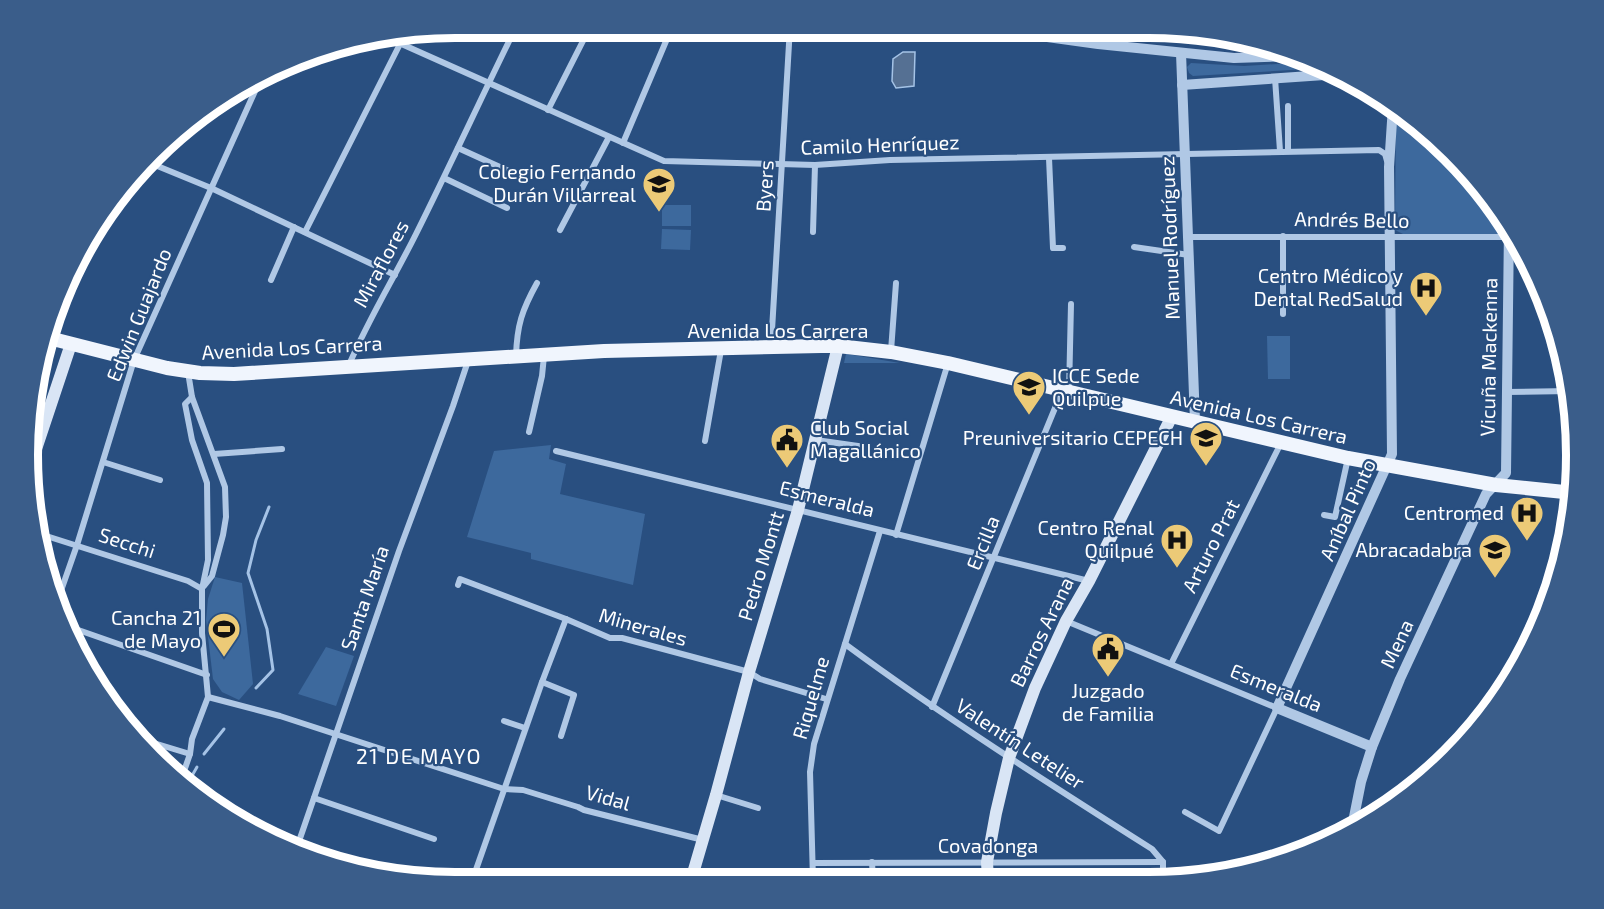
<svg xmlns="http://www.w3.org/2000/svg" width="1604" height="909" font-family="'Exo 2',sans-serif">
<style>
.green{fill:#3d699d}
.water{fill:#557093;stroke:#a5c3e6;stroke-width:1.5}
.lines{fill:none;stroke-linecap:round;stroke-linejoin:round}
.stream{stroke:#a5c3e6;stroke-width:3}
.minor{stroke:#b0c8e5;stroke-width:6}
.tertiary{stroke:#b0c8e5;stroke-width:10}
.secondary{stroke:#d9e5f5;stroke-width:12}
.primary{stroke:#f0f5fd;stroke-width:14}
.rail{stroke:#fff;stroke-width:3;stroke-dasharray:10 4.5;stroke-linecap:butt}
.labels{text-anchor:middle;stroke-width:4.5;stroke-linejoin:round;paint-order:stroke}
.street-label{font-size:20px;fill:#fff;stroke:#294f80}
.poi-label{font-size:20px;fill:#fff;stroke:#294f80;text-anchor:end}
.neighbourhood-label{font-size:21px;letter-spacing:1.5px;fill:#fff;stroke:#294f80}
.rim{fill:none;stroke:#fff;stroke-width:8}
</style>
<rect width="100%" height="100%" fill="#294f80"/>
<g class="green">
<path d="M1310 62 1324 68 1193 76 1189 73 1187 67 1191 63 1244 66Z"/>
<path d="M1396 108 1432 133 1489 195 1502 215V234H1403L1395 230Z"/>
<rect x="662" y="205" width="29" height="21"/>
<path d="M662 229 691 230 690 250 661 249Z"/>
<path d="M1267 336H1290V379H1268Z"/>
<path d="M846 354H847L900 363H844Z"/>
<path d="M551 445 549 459 566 464 560 494 645 514 633 585 531 559V553L467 537 494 451Z"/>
<path d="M215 577 242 583 253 684 239 700 222 692 213 679 206 620 208 599Z"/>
<path d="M326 647 354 656 336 706 298 694Z"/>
</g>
<path class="water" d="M903 52H915L914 86 896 88 892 81 893 59Z"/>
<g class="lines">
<g class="stream">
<path d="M256 688 273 670 267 629 248 573 256 540 269 507"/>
<path d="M204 754 224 729"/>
<path d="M189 781 197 767"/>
</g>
<g class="minor">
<path d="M388 38 664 161 815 165 890 160 1379 150 1385 154 1387 161"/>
<path d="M1275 78 1280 151"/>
<path d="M548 110 587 33"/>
<path d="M623 143 672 27"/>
<path d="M458 148 513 173"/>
<path d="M1288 151V106"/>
<path d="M1049 158 1053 248H1063"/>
<path d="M150 163 211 188 395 275"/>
<path d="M444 178 507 208"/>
<path d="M560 230 609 137"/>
<path d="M305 232 400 44"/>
<path d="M813 232 815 165"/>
<path d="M1283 236V314"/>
<path d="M1189 237H1515"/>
<path d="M1134 247 1189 255"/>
<path d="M271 280 294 227"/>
<path d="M771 347 790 27"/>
<path d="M891 351 896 283"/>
<path d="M516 356C517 325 522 310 537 283"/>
<path d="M349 365C368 320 394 278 416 234 450 166 482 96 516 27"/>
<path d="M188 372 192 397 225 487 226 517 223 535 212 576 204 586"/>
<path d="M1069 392 1071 304"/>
<path d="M1505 392 1570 391"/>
<path d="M529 432 542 376 544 356"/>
<path d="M816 440 858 446 856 456"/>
<path d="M705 441 721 350"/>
<path d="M556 451 1089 581"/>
<path d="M214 454 282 449"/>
<path d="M103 462 160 480"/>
<path d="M1324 515 1335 517 1348 458"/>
<path d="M40 534 188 581 202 589"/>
<path d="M896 535 948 363"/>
<path d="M458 585 460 579 566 619 610 638H622L749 672 760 679 826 699"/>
<path d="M56 605 77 545 134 360 260 80"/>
<path d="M1066 621 1277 708 1219 831 1185 812"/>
<path d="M64 625 207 675"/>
<path d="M845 644C944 717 1048 783 1152 849L1163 862V879"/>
<path d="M1171 664 1281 443"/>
<path d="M208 697 280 716 504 789 523 790 578 807 584 810 703 840"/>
<path d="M932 707 1062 391"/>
<path d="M504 721 525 728"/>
<path d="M561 736 574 695 542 682 566 619"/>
<path d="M134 737 190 754"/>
<path d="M182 777 190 754 192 739 208 697 202 633V589L208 560 207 483 192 440 185 404 192 397"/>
<path d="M716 795 758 808"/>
<path d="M314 798 434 839"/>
<path d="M299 843 389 874"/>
<path d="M296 850 399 551 453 406 468 361"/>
<path d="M872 862 873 880"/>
<path d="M813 863 1163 862"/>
<path d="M813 880 810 772 814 744 880 531"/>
<path d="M472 881 542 682"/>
<path d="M512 881 513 880"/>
</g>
<g class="tertiary">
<path d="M983 28 1098 44 1234 58 1294 56"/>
<path d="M1181 53 1195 421"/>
<path d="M1182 85 1339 74"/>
<path d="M1372 747 1277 708 1392 454 1389 167 1393 106"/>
<path d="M1352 827 1361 782 1372 747 1400 679 1486 494 1506 473 1509 227"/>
</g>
<g class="secondary">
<path d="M29 470 71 344"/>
<path d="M988 879 987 862 996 813 1009 758 1035 688 1066 621 1089 581 1172 416"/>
<path d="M691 880 716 795 749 672 798 510 838 346"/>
</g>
<path class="primary" d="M45 337 167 368 200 373 234 374 604 351 821 346H838L891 352 948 363 1348 458 1496 485 1574 493"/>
<path class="rail" d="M1097 28 1158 35 1206 33"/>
</g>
<defs>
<g id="school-pin" transform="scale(1.725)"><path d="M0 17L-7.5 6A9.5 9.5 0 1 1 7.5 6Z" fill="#ecca77" stroke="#294f80"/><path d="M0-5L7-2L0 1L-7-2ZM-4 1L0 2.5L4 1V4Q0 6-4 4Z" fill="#111"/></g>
<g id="hospital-pin" transform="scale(1.725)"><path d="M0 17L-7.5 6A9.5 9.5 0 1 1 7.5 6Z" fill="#ecca77" stroke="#294f80"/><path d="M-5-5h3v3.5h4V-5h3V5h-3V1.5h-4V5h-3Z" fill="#111"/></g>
<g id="university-pin" transform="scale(1.725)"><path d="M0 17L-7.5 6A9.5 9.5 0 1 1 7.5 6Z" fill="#ecca77" stroke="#294f80"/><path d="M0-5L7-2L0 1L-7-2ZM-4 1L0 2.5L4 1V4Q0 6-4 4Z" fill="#111"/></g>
<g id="civic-pin" transform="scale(1.725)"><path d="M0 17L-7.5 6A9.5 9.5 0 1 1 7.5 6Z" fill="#ecca77" stroke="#294f80"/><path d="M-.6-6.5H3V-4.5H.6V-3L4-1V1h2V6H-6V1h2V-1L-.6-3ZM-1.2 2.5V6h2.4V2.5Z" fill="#111"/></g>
<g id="stadium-pin" transform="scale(1.725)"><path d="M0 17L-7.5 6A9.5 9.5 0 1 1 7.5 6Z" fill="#ecca77" stroke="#294f80"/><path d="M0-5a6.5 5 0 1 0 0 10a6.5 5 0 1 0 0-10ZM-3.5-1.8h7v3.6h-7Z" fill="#111"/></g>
</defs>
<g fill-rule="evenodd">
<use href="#school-pin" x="659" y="184"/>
<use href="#hospital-pin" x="1426" y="288"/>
<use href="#university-pin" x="1029" y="387"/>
<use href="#school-pin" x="1206" y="438"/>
<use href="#civic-pin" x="787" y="440"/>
<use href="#hospital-pin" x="1527" y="513"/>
<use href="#hospital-pin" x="1177" y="540"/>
<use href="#school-pin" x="1495" y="550"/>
<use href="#stadium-pin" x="224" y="629"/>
<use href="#civic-pin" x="1108" y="649"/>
</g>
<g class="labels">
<g class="street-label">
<text transform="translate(880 145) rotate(-2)" y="7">Camilo Henríquez</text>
<text transform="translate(765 186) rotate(-86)" y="7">Byers</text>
<text transform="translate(1352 220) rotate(1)" y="7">Andrés Bello</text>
<text transform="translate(1170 238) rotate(-92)" y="7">Manuel Rodríguez</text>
<text transform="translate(381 264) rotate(-62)" y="7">Miraflores</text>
<text transform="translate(139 315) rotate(-68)" y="7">Edwin Guajardo</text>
<text x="778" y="338">Avenida Los Carrera</text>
<text transform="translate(292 348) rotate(-3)" y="7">Avenida Los Carrera</text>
<text transform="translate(1489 357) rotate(-89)" y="7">Vicuña Mackenna</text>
<text transform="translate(1259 417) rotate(13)" y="7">Avenida Los Carrera</text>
<text transform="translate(827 499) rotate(14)" y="7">Esmeralda</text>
<text transform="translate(1348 510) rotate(-66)" y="7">Aníbal Pinto</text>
<text transform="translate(127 543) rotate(18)" y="7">Secchi</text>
<text transform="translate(983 543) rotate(-68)" y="7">Ercilla</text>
<text transform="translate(1211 546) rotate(-63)" y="7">Arturo Prat</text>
<text transform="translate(761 566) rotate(-73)" y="7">Pedro Montt</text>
<text transform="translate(365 598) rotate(-71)" y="7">Santa María</text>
<text transform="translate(643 627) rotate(16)" y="7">Minerales</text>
<text transform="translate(1042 632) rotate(-64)" y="7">Barros Arana</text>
<text transform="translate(1397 644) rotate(-65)" y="7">Mena</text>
<text transform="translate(1276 688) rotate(22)" y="7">Esmeralda</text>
<text transform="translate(811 698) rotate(-74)" y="7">Riquelme</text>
<text transform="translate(1020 744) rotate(33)" y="7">Valentín Letelier</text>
<text transform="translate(608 798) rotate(16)" y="7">Vidal</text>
<text x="988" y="853">Covadonga</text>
</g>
<g class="poi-label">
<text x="636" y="179">Colegio Fernando<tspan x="636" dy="23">Durán Villarreal</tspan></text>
<text x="1403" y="283">Centro Médico y<tspan x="1403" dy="23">Dental RedSalud</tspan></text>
<text x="1052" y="383" text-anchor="start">ICCE Sede<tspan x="1052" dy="23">Quilpue</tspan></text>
<text x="810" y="435" text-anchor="start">Club Social<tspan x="810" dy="23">Magallánico</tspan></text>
<text x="1183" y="445">Preuniversitario CEPECH</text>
<text x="1504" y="520">Centromed</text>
<text x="1154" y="535">Centro Renal<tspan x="1154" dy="23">Quilpué</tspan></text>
<text x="1472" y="557">Abracadabra</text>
<text x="201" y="625">Cancha 21<tspan x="201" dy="23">de Mayo</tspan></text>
<text x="1108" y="698" text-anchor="middle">Juzgado<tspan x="1108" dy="23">de Familia</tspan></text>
</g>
<g class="neighbourhood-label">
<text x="419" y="764">21 DE MAYO</text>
</g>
</g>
<path d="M0 0H1604V909H0ZM455 38H1149A417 417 0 0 1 1566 455V455A417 417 0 0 1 1149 872H455A417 417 0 0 1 38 455V455A417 417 0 0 1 455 38Z" fill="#3a5d8a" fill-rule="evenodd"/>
<path class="rim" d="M455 38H1149A417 417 0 0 1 1566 455V455A417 417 0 0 1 1149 872H455A417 417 0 0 1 38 455V455A417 417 0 0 1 455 38Z"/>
</svg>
